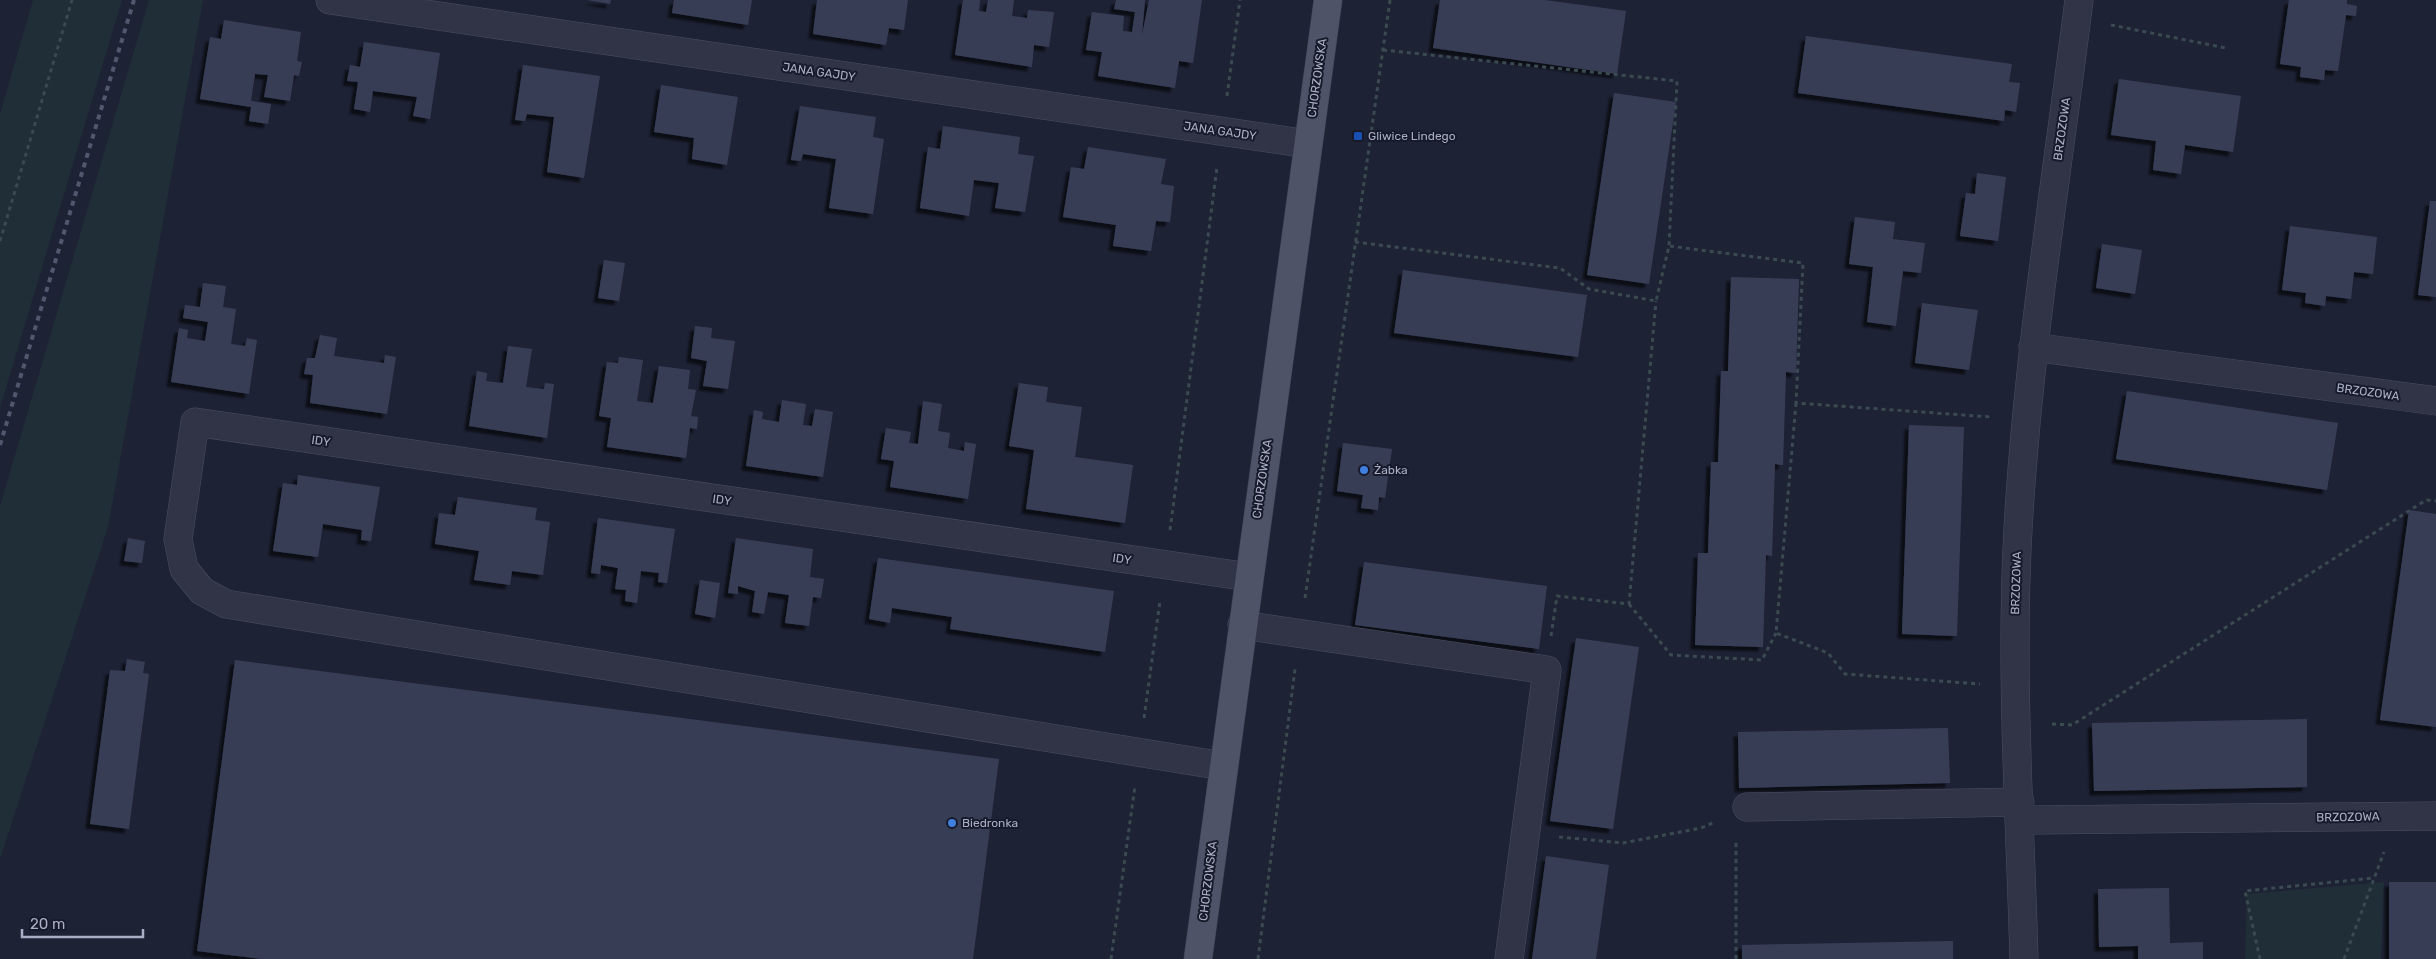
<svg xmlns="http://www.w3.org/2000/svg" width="2436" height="959" font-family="Rubik,sans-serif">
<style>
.green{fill:#1f2e37}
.building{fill:#393e57;filter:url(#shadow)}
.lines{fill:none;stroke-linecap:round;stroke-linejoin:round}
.minor-casing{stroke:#4c4f61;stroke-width:29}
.major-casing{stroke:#3a3e4f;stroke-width:29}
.path{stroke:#3a4a51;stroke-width:3;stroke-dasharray:4 4;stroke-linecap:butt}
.minor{stroke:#313446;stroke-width:28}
.major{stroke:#4f5367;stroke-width:28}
.rail{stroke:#52576e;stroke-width:4;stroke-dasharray:5 5;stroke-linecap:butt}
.transit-dot{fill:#1a4fb4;stroke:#171a2a;stroke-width:2}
.shop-dot{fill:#3f7fe0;stroke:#171a2a;stroke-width:2}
.labels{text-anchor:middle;stroke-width:4;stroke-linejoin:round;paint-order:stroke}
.street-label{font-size:12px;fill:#aaaec4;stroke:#171a2a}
.poi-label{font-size:12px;fill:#aaaec4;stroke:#171a2a;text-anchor:start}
</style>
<defs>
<filter id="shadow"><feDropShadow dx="-4.5" dy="4.5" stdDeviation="1" flood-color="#0009"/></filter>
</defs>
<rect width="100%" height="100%" fill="#1e2235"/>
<g class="green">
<path d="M33 0H122L0 408V114Z"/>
<path d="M149 0H203L108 527 0 859V506Z"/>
<path d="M2384 882 2381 959H2245L2247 894Z"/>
</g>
<g class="building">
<path d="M587 0H611L610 4Z"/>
<path d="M674 0H752L748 25 672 13Z"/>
<path d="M817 0H908L904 30 889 28 886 45 813 34Z"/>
<path d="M963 0H980L979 11 986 12 988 0H1014L1012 16 1027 18 1028 10 1054 12 1049 47 1034 45 1032 67 955 55Z"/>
<path d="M1116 0H1145L1142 35 1149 0H1202L1193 63 1179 61 1175 88 1098 76 1102 52 1086 50 1092 12 1124 16 1123 31 1132 32 1135 12 1114 9Z"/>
<path d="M1440 0H1545L1626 11 1617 74 1433 48Z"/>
<path d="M2289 0H2347V4L2357 6 2356 16 2346 15 2338 71 2325 70 2324 80 2300 77 2301 67 2280 64Z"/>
<path d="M224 20 301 32 297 61 302 62 299 76 294 75 290 101 264 97 268 75 255 74 251 101 271 104 268 124 249 121 251 107 200 99 210 37 221 39Z"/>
<path d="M1806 36 2012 64 2009 82 2020 83 2016 112 2005 110 2004 121 1798 93Z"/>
<path d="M364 42 440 53 430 119 413 116 417 97 373 91 370 112 354 109 358 82 347 81 350 65 360 67Z"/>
<path d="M523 65 600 76 584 178 547 172 554 117 527 114 525 121 515 120Z"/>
<path d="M2119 79 2241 96 2233 152 2185 145 2181 174 2153 170 2156 141 2111 135Z"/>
<path d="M661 85 738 97 727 165 692 159 694 138 654 132Z"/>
<path d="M1614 93 1676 102 1649 284 1587 275Z"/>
<path d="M800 106 876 117 873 137 884 139 873 214 829 208 836 159 803 154 801 161 791 160Z"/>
<path d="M943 126 1020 137 1018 154 1034 156 1025 212 995 208 999 183 974 180 969 216 920 208 928 147 940 149Z"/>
<path d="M1088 147 1166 159 1161 184 1174 186 1170 222 1156 221 1151 251 1113 246 1116 225 1063 217 1071 167 1084 169Z"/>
<path d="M1977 173 2006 177 1998 241 1960 236 1966 193 1975 194Z"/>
<path d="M2430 201H2436V297L2418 295Z"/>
<path d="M1855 217 1895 222 1893 239 1925 243 1921 273 1903 271 1896 326 1867 322 1873 267 1849 264Z"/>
<path d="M2290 226 2377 237 2373 274 2354 272 2351 299 2326 296 2325 306 2305 303 2306 293 2282 290Z"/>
<path d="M2102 244 2142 250 2135 294 2096 288Z"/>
<path d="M604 260 625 263 619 301 598 298Z"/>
<path d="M1403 270 1587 295 1578 357 1394 333Z"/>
<path d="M1731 277 1799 279 1796 373 1786 372 1783 465 1775 464 1772 556 1766 555 1763 647 1695 645 1698 553H1708L1711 462H1718L1721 371H1728Z"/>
<path d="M203 283 226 286 223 307 236 309 231 344 245 346 247 338 257 340 249 394 171 382 179 328 188 330 187 338 205 341 208 322 183 318 185 305 200 307Z"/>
<path d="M1922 303 1978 310 1969 370 1915 363Z"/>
<path d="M695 326 712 328 711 338 735 341 728 389 703 386 707 361 691 358Z"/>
<path d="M320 335 337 338 334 356 384 363 385 355 396 357 387 414 310 403 313 375 304 374 307 358H315Z"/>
<path d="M508 346 532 349 526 387 544 389 545 383 554 384 547 438 469 426 477 371 487 373 486 381 503 383Z"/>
<path d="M619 357 643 360 637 401 653 403 659 366 690 370 688 389 696 390 691 416 698 417 697 429 690 428 686 458 607 447 611 418 599 416 607 362 618 363Z"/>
<path d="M1019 383 1048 387 1046 402 1082 407 1075 457 1133 465 1125 523 1026 509 1034 450 1009 446Z"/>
<path d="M2127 391 2338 423 2327 490 2116 459Z"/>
<path d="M782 400 806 404 803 425 812 426 815 409 833 412 823 477 746 466 754 410 763 412 762 419 779 422Z"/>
<path d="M923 401 942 404 938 431 950 433 948 448 964 451 965 442 976 444 968 499 890 487 894 461 881 459 886 428 911 432 909 443 918 444Z"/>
<path d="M1909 425 1964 427 1957 636 1902 634Z"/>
<path d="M1343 443 1392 449 1385 498 1379 497 1378 510 1361 508 1363 495 1337 491Z"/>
<path d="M298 475 380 487 371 541 361 540 362 530 323 524 318 557 273 551 283 483 297 485Z"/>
<path d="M458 497 537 508 535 520 550 522 543 575 512 571 510 585 474 580 479 551 435 544 439 513 455 515Z"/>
<path d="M2409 510 2436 514V727L2380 720Z"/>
<path d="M598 518 675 529 667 583 658 582 659 573 641 571 637 603 625 601 626 590 615 589 618 568 601 565 600 574 591 573Z"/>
<path d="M128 538 145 541 142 563 124 561Z"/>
<path d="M736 538 813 549 810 577 824 579 821 598 813 597 809 626 785 623 789 595 768 592 764 614 752 612 755 591 738 586V594L728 593Z"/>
<path d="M878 558 1114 591 1105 652 950 629 952 617 892 608 890 623 869 619Z"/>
<path d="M1364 562 1547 586 1539 649 1355 625Z"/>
<path d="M700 580 720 583 715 618 695 614Z"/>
<path d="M1576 638 1639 647 1613 829 1550 821Z"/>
<path d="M127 659 145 662 143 673 149 674 129 829 90 824 110 670 125 671Z"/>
<path d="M235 660 999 759 973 959H262L197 951Z"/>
<path d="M2307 719V787L2094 791 2092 723Z"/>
<path d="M1948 728 1950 783 1739 788 1738 732Z"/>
<path d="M1546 856 1609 865 1596 959H1532Z"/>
<rect x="2389" y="882" width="47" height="77"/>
<path d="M2169 888 2170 943 2203 942V959H2138V946L2099 947 2098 889Z"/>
<path d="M1953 941V959H1742V945Z"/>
</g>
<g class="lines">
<g class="minor-casing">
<g id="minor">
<path d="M330 0 1308 144"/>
<path d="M2033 347 2436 401"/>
<path d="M1242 625 1547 670 1509 959"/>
<path d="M1223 766 226 604 202 591 184 569 178 539 195 422 1249 577"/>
<path d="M1747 807 2020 802"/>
<path d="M2020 820 2436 816"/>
<path d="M2024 959C2020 816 2010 672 2018 529 2028 351 2057 176 2079 0"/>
</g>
</g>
<g class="major-casing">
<path id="major" d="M1198 959 1328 0"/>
</g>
<g class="path">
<path d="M2111 25 2226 48"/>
<path d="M1383 50 1677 81 1669 246"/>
<path d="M1227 96 1240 0"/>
<path d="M0 241 72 0"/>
<path d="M1355 242 1560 268 1589 289 1656 301 1669 246 1803 263 1796 403 1991 417"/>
<path d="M1796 403 1776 633 1828 653 1845 674 1980 684"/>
<path d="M1170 530 1217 167"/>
<path d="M1305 598 1390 0"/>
<path d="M1629 604 1671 655 1762 660 1776 633"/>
<path d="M1551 636 1557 596 1629 604 1656 301"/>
<path d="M1144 718 1160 601"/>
<path d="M2052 724 2072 725 2426 500 2436 501"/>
<path d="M1559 837 1623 843 1701 828 1715 822"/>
<path d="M1111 959 1135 786"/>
<path d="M1258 959 1295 669"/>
<path d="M1736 959V840"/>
<path d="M2260 959 2245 891 2374 878"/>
<path d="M2344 959 2384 852"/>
</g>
<use href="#minor" class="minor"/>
<use href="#major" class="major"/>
<path class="rail" d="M0 445 134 0"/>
</g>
<rect class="transit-dot" x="1353" y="131" width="10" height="10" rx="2.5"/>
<g class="shop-dot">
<circle cx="1364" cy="470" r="5"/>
<circle cx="952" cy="823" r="5"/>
</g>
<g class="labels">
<g class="street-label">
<text transform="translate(819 72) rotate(8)" y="4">JANA GAJDY</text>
<text transform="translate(1317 78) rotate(-82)" y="4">CHORZOWSKA</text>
<text transform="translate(2062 129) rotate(-82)" y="4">BRZOZOWA</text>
<text transform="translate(1220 131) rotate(8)" y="4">JANA GAJDY</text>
<text transform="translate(2368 392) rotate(8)" y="4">BRZOZOWA</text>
<text transform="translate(321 441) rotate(8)" y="4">IDY</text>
<text transform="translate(1262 479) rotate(-82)" y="4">CHORZOWSKA</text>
<text transform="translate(722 500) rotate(8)" y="4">IDY</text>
<text transform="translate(1122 559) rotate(8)" y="4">IDY</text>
<text transform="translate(2016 583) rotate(-88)" y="4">BRZOZOWA</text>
<text transform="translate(2348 817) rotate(-1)" y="4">BRZOZOWA</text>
<text transform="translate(1208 881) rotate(-83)" y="4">CHORZOWSKA</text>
</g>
<g class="poi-label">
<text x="1368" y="140">Gliwice Lindego</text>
<text x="1374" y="474">Żabka</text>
<text x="962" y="827">Biedronka</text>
</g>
</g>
<path d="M22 929v8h121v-8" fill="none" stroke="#aaaec4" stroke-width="2.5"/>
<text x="30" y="929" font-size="15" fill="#aaaec4" stroke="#171a2a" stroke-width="4" paint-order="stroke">20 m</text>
</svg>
